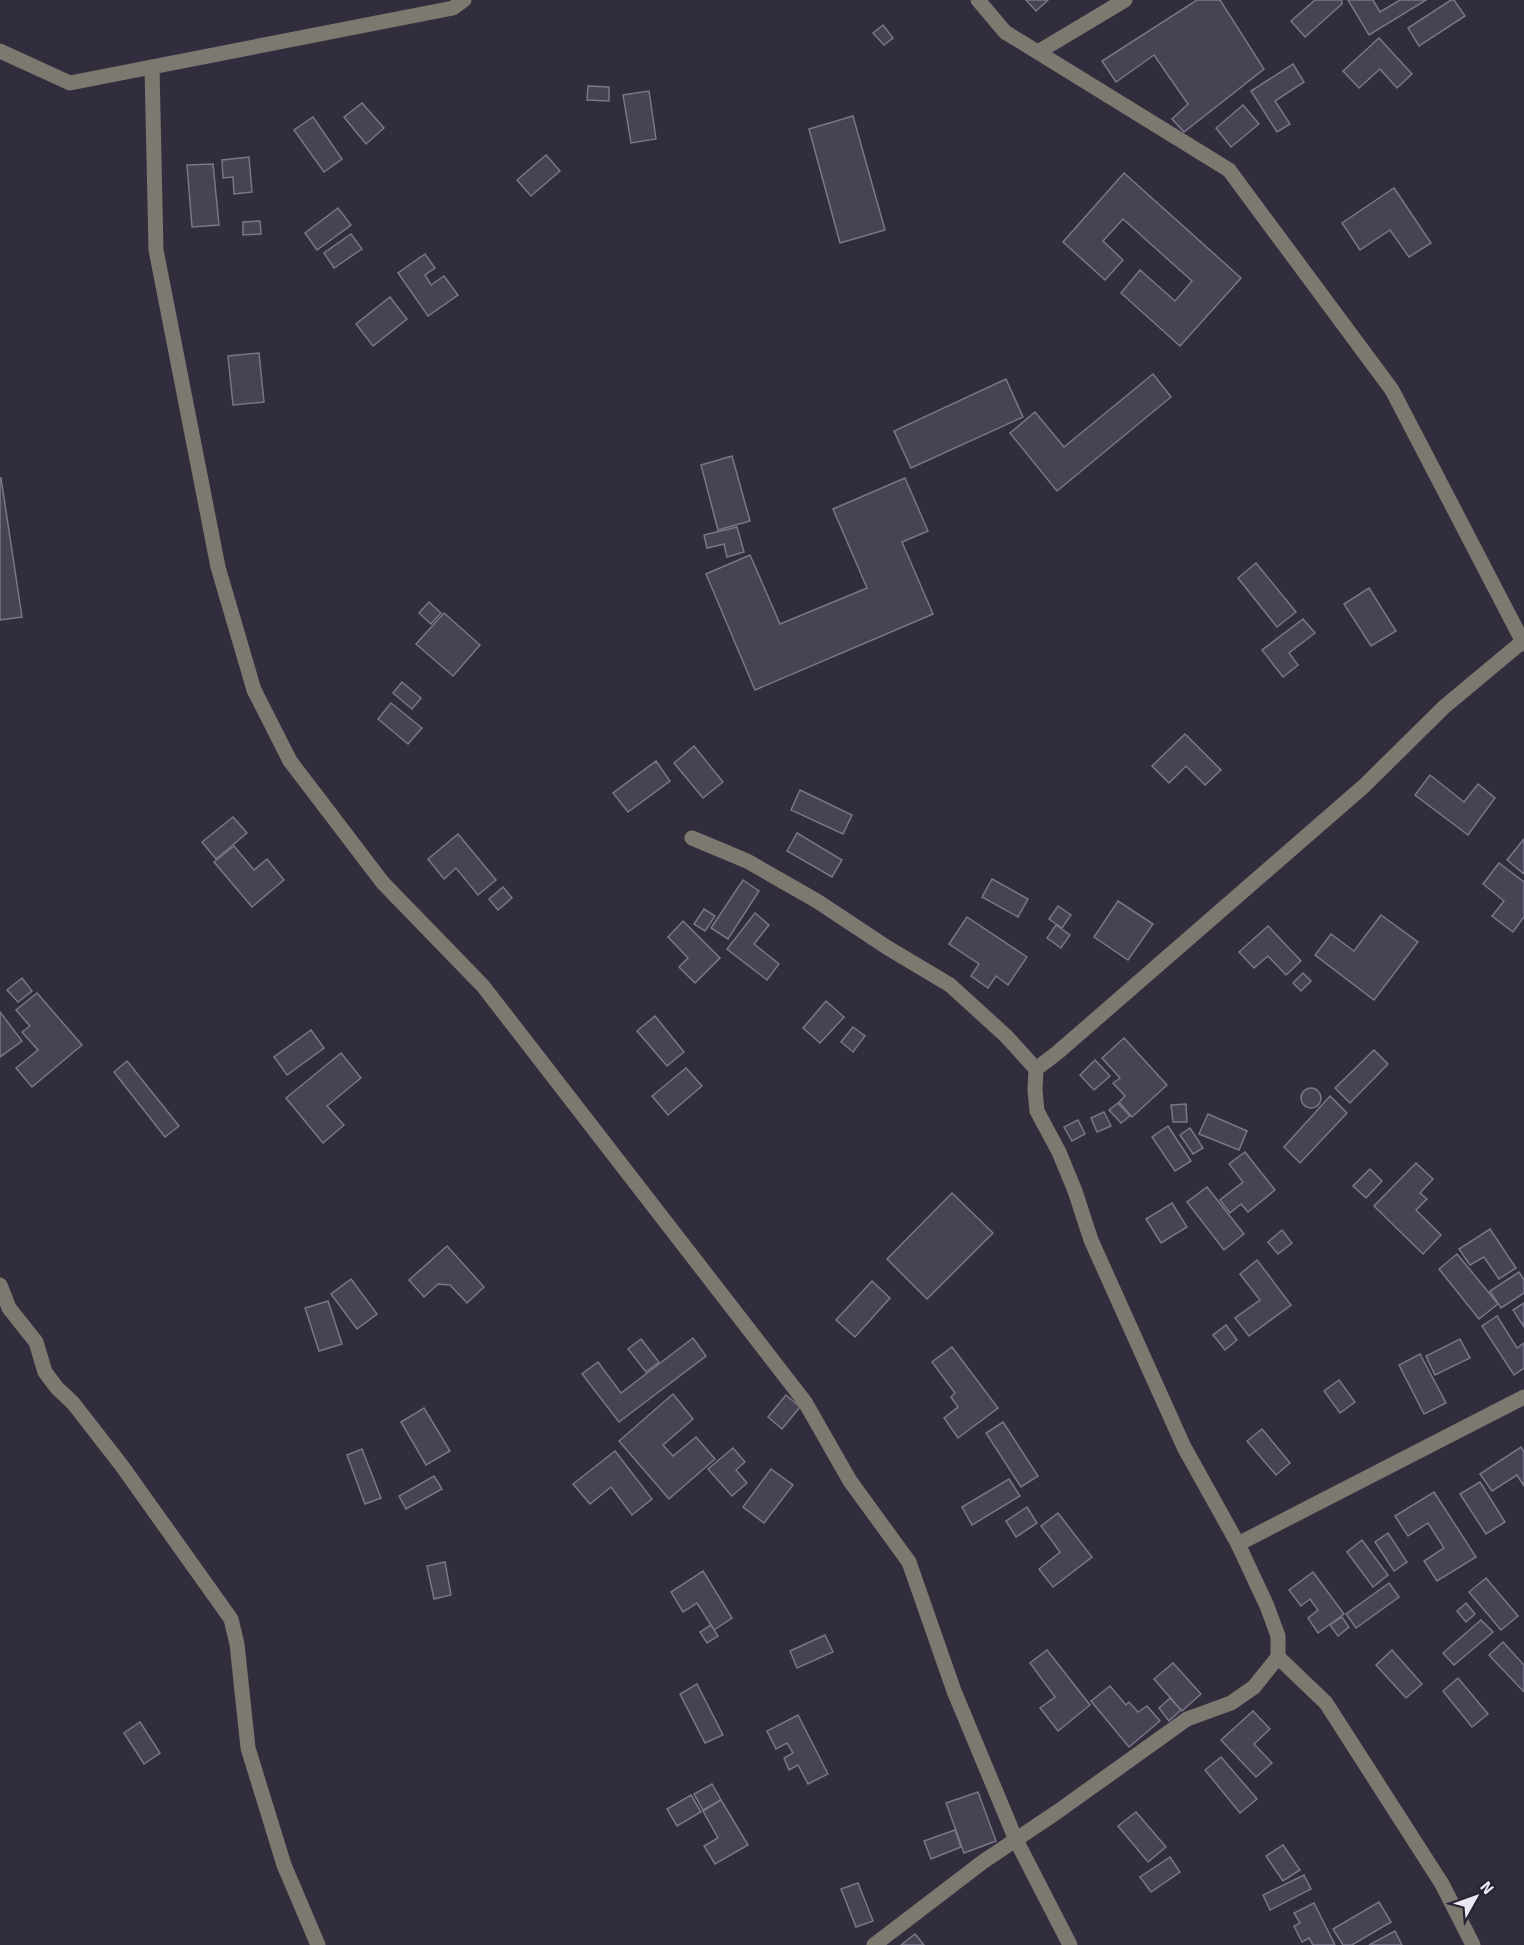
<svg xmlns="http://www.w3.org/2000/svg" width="1524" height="1945" font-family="Signika,sans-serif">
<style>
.building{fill:#484354;stroke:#7a7588;stroke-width:1.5}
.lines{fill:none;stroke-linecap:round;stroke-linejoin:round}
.minor{stroke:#7d7870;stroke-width:15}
</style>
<rect width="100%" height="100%" fill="#322d3d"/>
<g class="building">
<path d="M1026 0H1048L1036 11Z"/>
<path d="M1197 0H1220L1264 69 1184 132 1172 119 1188 104 1154 55 1116 82 1102 61Z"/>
<path d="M1315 0H1342V4L1305 37 1291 21Z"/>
<path d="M1348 0H1373L1380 12 1400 0H1426L1369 35Z"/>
<path d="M1451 0H1454L1465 16 1419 46 1408 28Z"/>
<path d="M883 25 893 38 884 45 873 33Z"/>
<path d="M1379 38 1412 74 1397 88 1380 69 1359 88 1343 71Z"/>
<path d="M1293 64 1304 82 1275 101 1290 124 1277 132 1251 91Z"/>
<path d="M588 86 609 87V101L587 100Z"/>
<path d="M649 91 656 139 631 143 623 95Z"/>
<path d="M362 103 384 128 366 144 344 117Z"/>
<path d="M1243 105 1259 124 1231 147 1216 128Z"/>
<path d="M853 116 885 230 840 243 809 129Z"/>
<path d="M313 117 342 159 324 172 294 130Z"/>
<path d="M546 155 560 171 531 196 517 180Z"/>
<path d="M249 157 252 192 234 194 233 177 223 178 222 160Z"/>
<path d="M213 164 219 225 192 227 187 165Z"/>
<path d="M1124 173 1241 278 1180 346 1121 293 1140 270 1175 301 1192 281 1123 219 1103 241 1123 260 1105 280 1063 242Z"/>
<path d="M1394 188 1431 243 1409 257 1390 230 1360 250 1342 223Z"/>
<path d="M338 208 351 225 317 250 305 233Z"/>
<path d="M260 221 261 234 243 235V222Z"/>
<path d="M351 234 362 249 334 268 324 253Z"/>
<path d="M425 254 435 268 425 275 431 285 444 276 458 295 428 316 398 273Z"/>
<path d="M390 297 407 319 373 346 356 324Z"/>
<path d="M259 353 264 402 233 405 228 356Z"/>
<path d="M1153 374 1171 397 1057 491 1010 433 1035 412 1064 447Z"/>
<path d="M1006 379 1023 417 911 468 894 431Z"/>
<path d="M732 456 750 521 718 530 701 465Z"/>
<path d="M0 478H1L22 617 0 620Z"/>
<path d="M905 478 928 531 902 542 933 614 755 690 706 574 750 555 780 624 867 588 833 509Z"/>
<path d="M737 527 744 552 727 557 724 544 707 548 704 535Z"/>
<path d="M1256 563 1296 612 1277 627 1238 578Z"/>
<path d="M1369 588 1396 631 1371 646 1344 604Z"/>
<path d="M429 602 441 613 431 624 419 613Z"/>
<path d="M444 613 480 645 453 676 416 644Z"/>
<path d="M1303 619 1315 633 1289 653 1298 665 1283 677 1262 650Z"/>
<path d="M402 682 421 698 412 709 393 693Z"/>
<path d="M391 703 422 728 408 744 378 719Z"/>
<path d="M1185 734 1221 770 1205 785 1186 766 1169 783 1152 766Z"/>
<path d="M694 746 723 782 703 798 674 763Z"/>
<path d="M656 761 670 781 628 812 613 793Z"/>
<path d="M1430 775 1464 802 1478 784 1495 798 1468 835 1415 795Z"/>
<path d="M800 790 852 815 843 834 791 810Z"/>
<path d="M233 817 247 833 216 859 202 842Z"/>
<path d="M797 833 842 860 832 877 787 851Z"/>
<path d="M458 834 496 880 478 895 456 868 444 879 428 859Z"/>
<path d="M1524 839V874L1507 860Z"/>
<path d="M234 846 254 870 267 859 284 880 252 907 214 862Z"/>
<path d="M1499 863 1524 882V917L1513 932 1492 916 1504 901 1483 884Z"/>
<path d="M992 879 1028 899 1018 917 982 897Z"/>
<path d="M743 880 759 891 728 939 711 928Z"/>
<path d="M503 887 512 898 498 910 489 899Z"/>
<path d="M1118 901 1153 924 1128 960 1094 937Z"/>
<path d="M1058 906 1071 915 1062 928 1049 919Z"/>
<path d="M704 909 715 916 705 931 694 924Z"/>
<path d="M755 913 769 925 754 944 779 964 767 980 727 949Z"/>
<path d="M1381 915 1418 942 1374 1000 1315 955 1331 934 1354 951Z"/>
<path d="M967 917 1027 957 1008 985 996 976 988 988 971 976 979 964 949 944Z"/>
<path d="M683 921 720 958 695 983 679 967 688 958 668 937Z"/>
<path d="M1056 925 1070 935 1061 948 1047 938Z"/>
<path d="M1268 926 1301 961 1286 975 1268 956 1254 968 1239 952Z"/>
<path d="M1303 973 1311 981 1301 991 1293 983Z"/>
<path d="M22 978 32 991 18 1002 7 990Z"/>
<path d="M37 993 82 1045 32 1087 16 1068 38 1050 22 1032 30 1026 16 1010Z"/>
<path d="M826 1001 844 1017 820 1043 803 1028Z"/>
<path d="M0 1012 22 1041 0 1057Z"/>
<path d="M655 1016 684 1052 667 1066 637 1031Z"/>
<path d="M853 1027 865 1036 853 1052 841 1042Z"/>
<path d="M311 1030 324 1048 287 1075 274 1057Z"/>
<path d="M1124 1038 1167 1085 1132 1117 1119 1102 1125 1096 1113 1083 1120 1078 1102 1058Z"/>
<path d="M1374 1050 1388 1064 1350 1103 1335 1088Z"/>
<path d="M341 1053 361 1078 327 1106 344 1125 323 1143 286 1098Z"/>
<path d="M1095 1060 1110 1076 1094 1090 1080 1075Z"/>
<path d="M127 1061 179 1126 165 1137 114 1072Z"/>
<path d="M686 1068 702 1086 668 1115 652 1096Z"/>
<circle cx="1311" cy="1098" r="10"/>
<path d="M1330 1096 1347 1113 1300 1163 1284 1147Z"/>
<path d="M1118 1103 1130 1116 1121 1123 1109 1110Z"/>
<path d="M1186 1104 1187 1122H1173L1171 1105Z"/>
<path d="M1104 1112 1111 1126 1097 1132 1091 1118Z"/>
<path d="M1208 1114 1247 1131 1239 1150 1199 1134Z"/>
<path d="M1078 1120 1085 1134 1072 1141 1064 1127Z"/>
<path d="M1168 1126 1191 1161 1175 1171 1152 1137Z"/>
<path d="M1190 1128 1203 1148 1193 1154 1180 1135Z"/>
<path d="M1245 1152 1275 1190 1248 1212 1241 1204 1230 1213 1220 1200 1243 1182 1229 1164Z"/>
<path d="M1416 1163 1433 1179 1420 1193 1427 1199 1416 1210 1441 1235 1423 1254 1374 1206Z"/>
<path d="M1370 1169 1382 1181 1366 1198 1353 1186Z"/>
<path d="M1207 1187 1244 1234 1224 1250 1187 1202Z"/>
<path d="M952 1193 993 1233 927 1299 887 1259Z"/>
<path d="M1172 1203 1187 1227 1161 1243 1146 1219Z"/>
<path d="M1490 1229 1516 1268 1499 1279 1484 1257 1470 1265 1459 1249Z"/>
<path d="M1282 1230 1292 1243 1278 1254 1268 1242Z"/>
<path d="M447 1246 484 1287 467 1303 450 1285 438 1284 424 1297 409 1280Z"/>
<path d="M1457 1254 1498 1304 1479 1319 1439 1269Z"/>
<path d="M1257 1260 1291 1305 1249 1336 1235 1318 1260 1300 1240 1274Z"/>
<path d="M1519 1272 1524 1280V1293L1501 1308 1490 1291Z"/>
<path d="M351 1279 377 1314 357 1329 331 1294Z"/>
<path d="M872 1281 890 1298 855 1337 836 1320Z"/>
<path d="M328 1301 342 1344 319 1351 305 1308Z"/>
<path d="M1524 1303V1327L1513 1310Z"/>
<path d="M1497 1316 1517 1348 1524 1343V1368L1514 1375 1482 1326Z"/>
<path d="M1226 1325 1237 1340 1225 1350 1213 1335Z"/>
<path d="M693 1338 706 1356 619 1422 582 1374 598 1362 621 1393Z"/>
<path d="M641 1339 659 1362 646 1372 628 1349Z"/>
<path d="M1460 1339 1470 1358 1435 1375 1426 1356Z"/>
<path d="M952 1347 998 1408 958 1438 944 1418 958 1407 951 1397 955 1393 932 1362Z"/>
<path d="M1420 1354 1446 1403 1424 1414 1399 1365Z"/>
<path d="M1339 1380 1355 1402 1340 1413 1324 1391Z"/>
<path d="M673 1394 693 1419 663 1445 673 1456 696 1437 715 1459 669 1499 619 1441Z"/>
<path d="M786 1395 800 1407 782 1429 768 1417Z"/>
<path d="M424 1408 450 1451 426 1465 401 1422Z"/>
<path d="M1003 1422 1038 1476 1021 1487 986 1433Z"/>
<path d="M1262 1429 1290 1463 1276 1475 1247 1441Z"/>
<path d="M1521 1447 1524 1452V1486L1517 1475 1492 1491 1480 1474Z"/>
<path d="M733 1448 745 1462 736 1470 747 1483 732 1496 708 1469Z"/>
<path d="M362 1449 381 1498 365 1504 347 1455Z"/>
<path d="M615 1451 652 1499 632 1515 611 1487 590 1504 573 1484Z"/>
<path d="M771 1469 793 1485 764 1523 743 1507Z"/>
<path d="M434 1476 442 1489 406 1509 399 1496Z"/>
<path d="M1009 1479 1020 1496 972 1525 962 1507Z"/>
<path d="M1480 1482 1505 1522 1486 1534 1460 1494Z"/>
<path d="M1434 1492 1476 1557 1437 1581 1424 1561 1444 1548 1428 1523 1408 1536 1395 1516Z"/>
<path d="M1027 1507 1037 1523 1016 1537 1006 1521Z"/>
<path d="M1058 1513 1092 1557 1053 1587 1039 1569 1060 1552 1041 1526Z"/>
<path d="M1388 1533 1407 1562 1394 1571 1375 1542Z"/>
<path d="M1362 1540 1388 1575 1373 1587 1347 1552Z"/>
<path d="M445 1562 451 1595 434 1599 427 1566Z"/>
<path d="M703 1571 732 1618 714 1630 697 1603 683 1612 671 1592Z"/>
<path d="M1313 1572 1344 1614 1318 1633 1308 1618 1318 1610 1310 1599 1301 1606 1289 1590Z"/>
<path d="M1486 1578 1518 1616 1501 1630 1469 1592Z"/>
<path d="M1389 1583 1399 1597 1356 1628 1346 1614Z"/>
<path d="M1466 1603 1475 1614 1466 1622 1457 1611Z"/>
<path d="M1342 1617 1349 1627 1338 1636 1330 1625Z"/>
<path d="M1481 1620 1493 1632 1454 1665 1443 1653Z"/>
<path d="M711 1625 718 1636 707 1643 700 1632Z"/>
<path d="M825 1635 833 1652 797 1668 790 1651Z"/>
<path d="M1503 1642 1524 1665V1692L1489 1655Z"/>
<path d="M1047 1650 1090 1705 1058 1731 1040 1708 1055 1697 1030 1663Z"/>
<path d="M1392 1650 1422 1684 1406 1698 1376 1665Z"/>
<path d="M1173 1663 1201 1694 1182 1711 1154 1679Z"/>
<path d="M1458 1678 1488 1714 1472 1727 1443 1691Z"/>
<path d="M697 1684 723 1735 705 1743 680 1694Z"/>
<path d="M1110 1686 1126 1705 1129 1702 1138 1712 1147 1706 1160 1721 1129 1747 1091 1701Z"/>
<path d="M1170 1698 1181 1710 1169 1721 1159 1708Z"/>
<path d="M1253 1711 1270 1729 1254 1744 1272 1763 1256 1777 1221 1740Z"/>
<path d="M798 1715 828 1774 808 1784 798 1765 789 1770 784 1758 793 1753 787 1743 776 1749 767 1731Z"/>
<path d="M140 1722 160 1753 144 1764 124 1733Z"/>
<path d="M1221 1757 1257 1799 1240 1813 1205 1770Z"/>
<path d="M712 1784 721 1800 703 1810 694 1794Z"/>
<path d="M978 1792 996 1841 964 1853 946 1803Z"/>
<path d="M691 1795 701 1812 677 1826 667 1809Z"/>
<path d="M721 1800 748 1845 715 1864 704 1846 718 1838 703 1811Z"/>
<path d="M1136 1812 1166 1847 1148 1862 1118 1826Z"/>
<path d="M955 1830 961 1847 931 1859 924 1841Z"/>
<path d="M1283 1845 1300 1870 1283 1881 1266 1856Z"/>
<path d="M1170 1857 1180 1872 1151 1892 1140 1877Z"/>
<path d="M1304 1875 1311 1889 1270 1910 1263 1895Z"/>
<path d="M858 1883 873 1921 856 1927 841 1889Z"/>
<path d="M1379 1902 1391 1922 1352 1945H1343L1333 1929Z"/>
<path d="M1314 1903 1335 1945H1313L1309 1938 1302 1942 1294 1926 1300 1923 1294 1913Z"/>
<path d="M1395 1931 1402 1945H1369Z"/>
<path d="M915 1934 924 1945H901Z"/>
</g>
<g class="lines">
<g class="minor">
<path d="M978 0 1005 32 1229 170 1392 390 1524 644"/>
<path d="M0 51 70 83 453 8 464 0"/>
<path d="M1038 52 1125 0"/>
<path d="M152 67 156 250 218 567 254 690 290 761 383 883 483 986 805 1402 850 1481 909 1562 954 1691 1016 1840 1070 1945"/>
<path d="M692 838 747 861 817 901 888 948 950 985 1006 1036 1036 1069"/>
<path d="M0 1285 9 1308 36 1342 45 1372 57 1388 73 1403 122 1466 231 1619 237 1644 248 1748 284 1865 318 1945"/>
<path d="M1238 1544 1524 1397"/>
<path d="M1278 1657 1326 1703 1442 1884 1473 1945"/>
<path d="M874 1945 984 1861 1057 1812 1187 1719 1231 1703 1254 1687 1278 1657V1636L1267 1606 1238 1544 1184 1447 1091 1240 1075 1191 1059 1152 1037 1111 1035 1090 1036 1069 1057 1053 1364 786 1444 707 1522 642"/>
</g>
</g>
<g transform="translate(1476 1897) rotate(50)" stroke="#282333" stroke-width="4.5" paint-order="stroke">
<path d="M0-4.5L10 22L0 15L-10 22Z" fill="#ebe8f3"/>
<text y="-9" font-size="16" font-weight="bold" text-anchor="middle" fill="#ebe8f3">N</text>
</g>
</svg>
